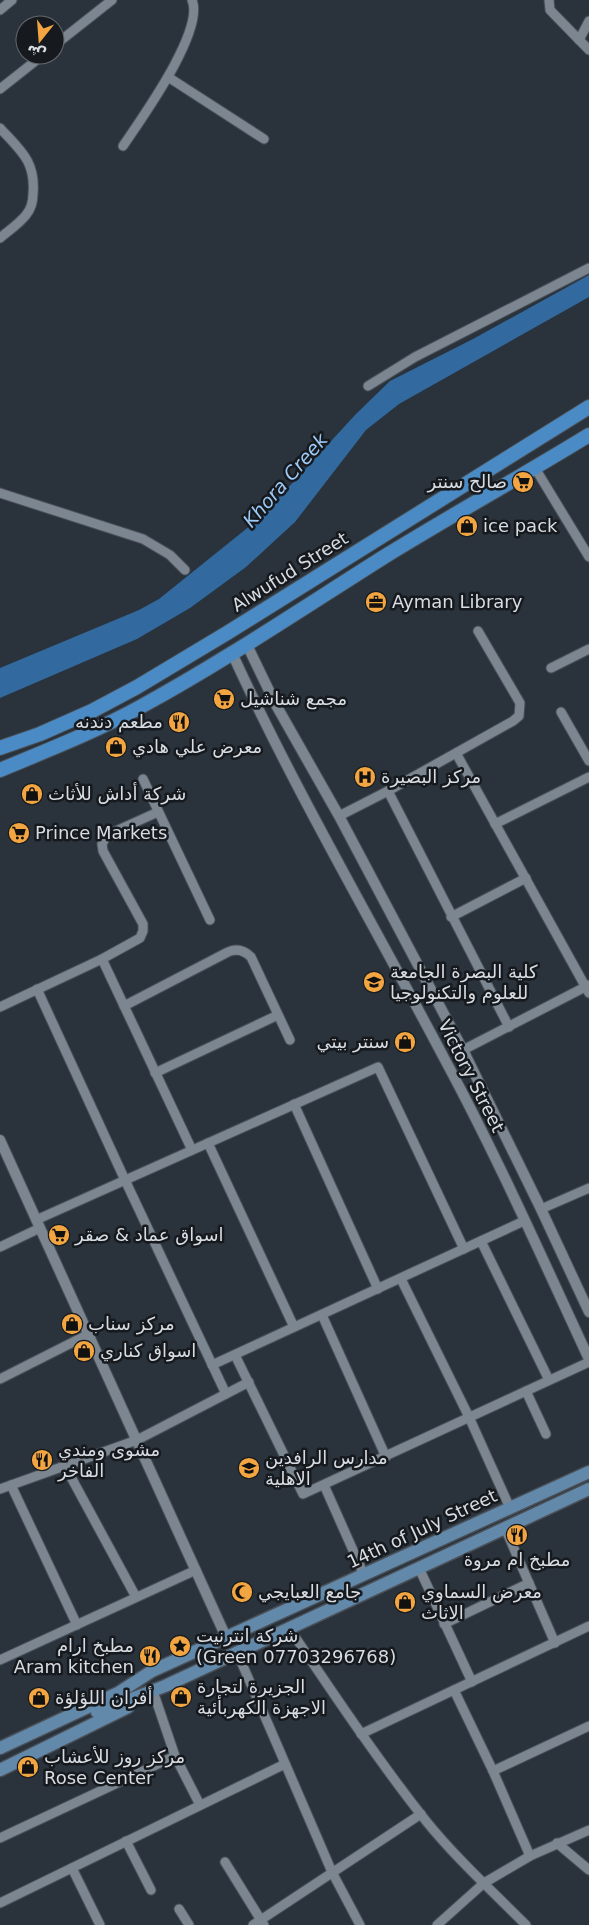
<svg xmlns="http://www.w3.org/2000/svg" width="589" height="1925" font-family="'DejaVu Sans','Noto Naskh Arabic',sans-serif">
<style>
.water{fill:#32699e}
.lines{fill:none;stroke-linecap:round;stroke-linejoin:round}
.minor-casing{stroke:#4a5058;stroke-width:11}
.tertiary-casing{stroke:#4a5058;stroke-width:12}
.secondary-casing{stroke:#4a5058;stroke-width:15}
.primary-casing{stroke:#4a5058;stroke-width:16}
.minor{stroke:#7c8690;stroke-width:9}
.tertiary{stroke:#7c8690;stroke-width:10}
.secondary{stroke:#6389aa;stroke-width:12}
.primary{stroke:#4a8bc5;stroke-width:14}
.labels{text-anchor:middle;stroke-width:5;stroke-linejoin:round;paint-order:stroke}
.poi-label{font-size:18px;fill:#d7dce2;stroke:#161a1e;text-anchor:start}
.street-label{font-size:18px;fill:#d7dce2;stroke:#161a1e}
.water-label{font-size:19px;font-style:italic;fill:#9dc9f7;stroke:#161a1e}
</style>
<rect width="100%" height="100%" fill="#2a333c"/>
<path class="water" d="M589 275V297L399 404 366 430 295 522 246 567 190 608 137 639 0 698V668L139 610 159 599 261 517 356 414 390 381 473 339Z"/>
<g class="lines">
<g class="minor-casing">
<g id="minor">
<path d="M549 0 550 10 589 50"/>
<path d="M0 10 12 0"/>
<path d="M579 40 589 21"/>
<path d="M55 45 112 0"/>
<path d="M168 77 264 139"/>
<path d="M0 89 43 55"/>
<path d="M0 128C20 150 36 161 33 194 33 202 31 209 26 215 19 224 8 231 0 238"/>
<path d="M123 146C141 119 205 31 192 0"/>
<path d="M368 386 415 357 589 268"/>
<path d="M535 468 589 557"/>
<path d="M0 493 143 539 170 555 185 570"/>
<path d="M551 668 589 649"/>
<path d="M561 712 589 761"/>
<path d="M456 753 589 993"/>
<path d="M143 779 210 920"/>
<path d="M388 791 509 1027"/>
<path d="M339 816 388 791 513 721 519 716 520 703 478 631"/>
<path d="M495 824 589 777"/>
<path d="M451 917 526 878"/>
<path d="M102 959 192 1150"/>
<path d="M37 989 125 1180 226 1394"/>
<path d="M124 1006 228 952C237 948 244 950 251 957L290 1040"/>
<path d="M0 1007 102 959 140 938 143 931V924L103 851 102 844 107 835 158 812"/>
<path d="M463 1050 589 985"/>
<path d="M155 1073 278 1015"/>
<path d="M294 1104 378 1289"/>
<path d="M208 1143 294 1327"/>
<path d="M541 1209 589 1188"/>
<path d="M36 1220 378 1067 464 1249"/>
<path d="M481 1241 549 1380"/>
<path d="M0 1247 40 1228"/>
<path d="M401 1279 469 1417 510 1508"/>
<path d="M322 1315 386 1457"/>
<path d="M235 1355 303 1494 589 1362"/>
<path d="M212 1365 524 1221"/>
<path d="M0 1379 89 1334"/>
<path d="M526 1391 546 1434"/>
<path d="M65 1466 136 1597"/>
<path d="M11 1485 77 1625"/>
<path d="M324 1485 364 1575"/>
<path d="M0 1489 137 1440 249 1382"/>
<path d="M505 1528 555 1643"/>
<path d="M419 1568 472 1682"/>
<path d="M444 1624 529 1583"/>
<path d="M289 1628C333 1693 377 1759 426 1821 456 1858 492 1891 526 1925"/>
<path d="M237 1652 332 1872 360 1925"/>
<path d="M0 1660 196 1570"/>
<path d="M454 1690 493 1771 530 1856"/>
<path d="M154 1694 175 1756 200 1805"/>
<path d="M361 1734 589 1626"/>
<path d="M493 1771 589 1726"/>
<path d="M0 1838 175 1756"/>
<path d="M126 1841 151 1890"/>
<path d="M557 1843 589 1870"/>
<path d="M225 1862 264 1925"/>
<path d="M72 1868 100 1925"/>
<path d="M0 1903 285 1764"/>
<path d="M179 1909 189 1925"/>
<path d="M253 1925 421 1814"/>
<path d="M437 1925 484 1883 530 1856 589 1830"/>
</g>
</g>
<g class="tertiary-casing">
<g id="tertiary">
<path d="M247 645 276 705 339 816 463 1050 541 1209 589 1312"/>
<path d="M232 653C295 791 373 923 444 1058 497 1156 542 1258 589 1359"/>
<path d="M0 1140 226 1637"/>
</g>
</g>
<g class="secondary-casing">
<g id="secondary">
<path d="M97 1712 165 1686 589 1489"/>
<path d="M0 1748 118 1693 152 1671 589 1472"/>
<path d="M0 1770 128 1707"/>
</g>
</g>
<g class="primary-casing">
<g id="primary">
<path d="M0 748 40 734 92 711 137 687 227 633 589 407"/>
<path d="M0 770C48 750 97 731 142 706 226 660 306 606 387 555 454 514 522 476 589 435"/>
</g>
</g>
<use href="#minor" class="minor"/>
<use href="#tertiary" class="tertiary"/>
<use href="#secondary" class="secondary"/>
<use href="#primary" class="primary"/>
</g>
<defs>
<g id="supermarket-disc" transform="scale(1.125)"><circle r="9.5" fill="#f2a541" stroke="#161a1e"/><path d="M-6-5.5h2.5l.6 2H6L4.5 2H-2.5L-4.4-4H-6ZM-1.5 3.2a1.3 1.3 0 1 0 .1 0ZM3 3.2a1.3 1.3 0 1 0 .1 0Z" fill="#111"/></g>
<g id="shop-disc" transform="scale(1.125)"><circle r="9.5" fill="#f2a541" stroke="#161a1e"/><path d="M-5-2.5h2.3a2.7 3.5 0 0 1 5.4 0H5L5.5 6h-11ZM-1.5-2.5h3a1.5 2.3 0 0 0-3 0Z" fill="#111"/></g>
<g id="office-disc" transform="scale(1.125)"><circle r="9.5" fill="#f2a541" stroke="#161a1e"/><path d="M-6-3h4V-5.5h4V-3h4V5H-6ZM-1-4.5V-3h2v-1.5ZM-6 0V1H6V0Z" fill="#111"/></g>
<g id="restaurant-disc" transform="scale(1.125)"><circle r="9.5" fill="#f2a541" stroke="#161a1e"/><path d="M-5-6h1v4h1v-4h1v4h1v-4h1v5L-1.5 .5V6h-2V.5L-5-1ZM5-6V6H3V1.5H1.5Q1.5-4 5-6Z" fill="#111"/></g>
<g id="hospital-disc" transform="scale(1.125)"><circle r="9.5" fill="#f2a541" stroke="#161a1e"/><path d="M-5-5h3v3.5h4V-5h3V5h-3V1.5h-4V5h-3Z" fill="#111"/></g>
<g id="university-disc" transform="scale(1.125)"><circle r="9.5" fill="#f2a541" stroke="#161a1e"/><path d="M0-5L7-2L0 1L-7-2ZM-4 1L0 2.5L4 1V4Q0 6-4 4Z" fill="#111"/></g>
<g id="school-disc" transform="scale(1.125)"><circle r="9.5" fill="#f2a541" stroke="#161a1e"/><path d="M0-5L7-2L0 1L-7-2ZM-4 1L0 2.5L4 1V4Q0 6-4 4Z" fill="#111"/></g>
<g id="mosque-disc" transform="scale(1.125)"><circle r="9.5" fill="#f2a541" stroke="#161a1e"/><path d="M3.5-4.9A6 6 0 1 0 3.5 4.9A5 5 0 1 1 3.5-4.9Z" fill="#111"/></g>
<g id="sight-disc" transform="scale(1.125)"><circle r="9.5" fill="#f2a541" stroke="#161a1e"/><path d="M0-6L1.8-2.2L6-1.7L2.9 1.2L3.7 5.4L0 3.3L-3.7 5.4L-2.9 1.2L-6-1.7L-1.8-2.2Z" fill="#111"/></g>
</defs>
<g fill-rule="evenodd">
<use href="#supermarket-disc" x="523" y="482"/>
<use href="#shop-disc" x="467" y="526"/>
<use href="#office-disc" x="376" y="602"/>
<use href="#supermarket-disc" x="224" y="699"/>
<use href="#restaurant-disc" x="179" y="722"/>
<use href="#shop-disc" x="116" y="747"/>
<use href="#hospital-disc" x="365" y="777"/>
<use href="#shop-disc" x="32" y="794"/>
<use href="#supermarket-disc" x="19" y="833"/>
<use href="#university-disc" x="374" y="982"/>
<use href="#shop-disc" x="405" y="1042"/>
<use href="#supermarket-disc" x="59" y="1235"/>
<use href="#shop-disc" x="72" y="1324"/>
<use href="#shop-disc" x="84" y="1351"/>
<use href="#restaurant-disc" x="42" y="1460"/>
<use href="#school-disc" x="249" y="1468"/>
<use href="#restaurant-disc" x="517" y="1535"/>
<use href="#mosque-disc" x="242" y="1592"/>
<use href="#shop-disc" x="405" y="1602"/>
<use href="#sight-disc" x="180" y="1646"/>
<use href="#restaurant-disc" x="150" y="1656"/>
<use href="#shop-disc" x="181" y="1697"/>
<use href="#shop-disc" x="39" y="1698"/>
<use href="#shop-disc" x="28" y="1767"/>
</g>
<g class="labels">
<g class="poi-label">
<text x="507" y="488" text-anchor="end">صالح سنتر</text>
<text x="483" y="532">ice pack</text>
<text x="392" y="608">Ayman Library</text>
<text x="240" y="705">مجمع شناشيل</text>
<text x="163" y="728" text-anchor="end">مطعم دندنه</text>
<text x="132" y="753">معرض علي هادي</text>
<text x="381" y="783">مركز البصيرة</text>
<text x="48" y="800">شركة أداش للأثاث</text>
<text x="35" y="839">Prince Markets</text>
<text x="390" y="978">كلية البصرة الجامعة<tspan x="390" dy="21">للعلوم والتكنولوجيا</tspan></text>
<text x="389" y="1048" text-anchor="end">سنتر بيتي</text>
<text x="75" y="1241">اسواق عماد &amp; صقر</text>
<text x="88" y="1330">مركز سناب</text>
<text x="100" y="1357">اسواق كناري</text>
<text x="58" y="1456">مشوى ومندي<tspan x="58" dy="21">الفاخر</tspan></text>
<text x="265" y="1464">مدارس الرافدين<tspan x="265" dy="21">اﻻهلية</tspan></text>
<text x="517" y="1566" text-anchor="middle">مطبخ ام مروة</text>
<text x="258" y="1598">جامع العبايجي</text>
<text x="421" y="1598">معرض السماوي<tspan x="421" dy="21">الاثاث</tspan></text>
<text x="196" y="1642">شركة انترنيت<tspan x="196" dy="21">(Green 07703296768)</tspan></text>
<text x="134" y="1652" text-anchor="end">مطبخ ارام<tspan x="134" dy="21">Aram kitchen</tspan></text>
<text x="197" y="1693">الجزيرة لتجارة<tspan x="197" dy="21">الاجهزة الكهربأئية</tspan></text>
<text x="55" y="1704">أفران اللؤلؤة</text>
<text x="44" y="1763">مركز روز للأعشاب<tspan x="44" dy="21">Rose Center</tspan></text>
</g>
<g class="street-label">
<text transform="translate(290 572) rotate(-32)" y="6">Alwufud Street</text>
<text transform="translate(471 1076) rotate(63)" y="6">Victory Street</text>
<text transform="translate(422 1529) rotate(-25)" y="6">14th of July Street</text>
</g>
<g class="water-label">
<text transform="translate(285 480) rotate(-49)" y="7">Khora Creek</text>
</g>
</g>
<g transform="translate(40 40) rotate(197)"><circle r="24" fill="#161a1e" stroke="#63686c"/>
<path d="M0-4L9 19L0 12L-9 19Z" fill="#f2a541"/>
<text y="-8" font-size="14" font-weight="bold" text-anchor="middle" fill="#d7dce2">ش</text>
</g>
</svg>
